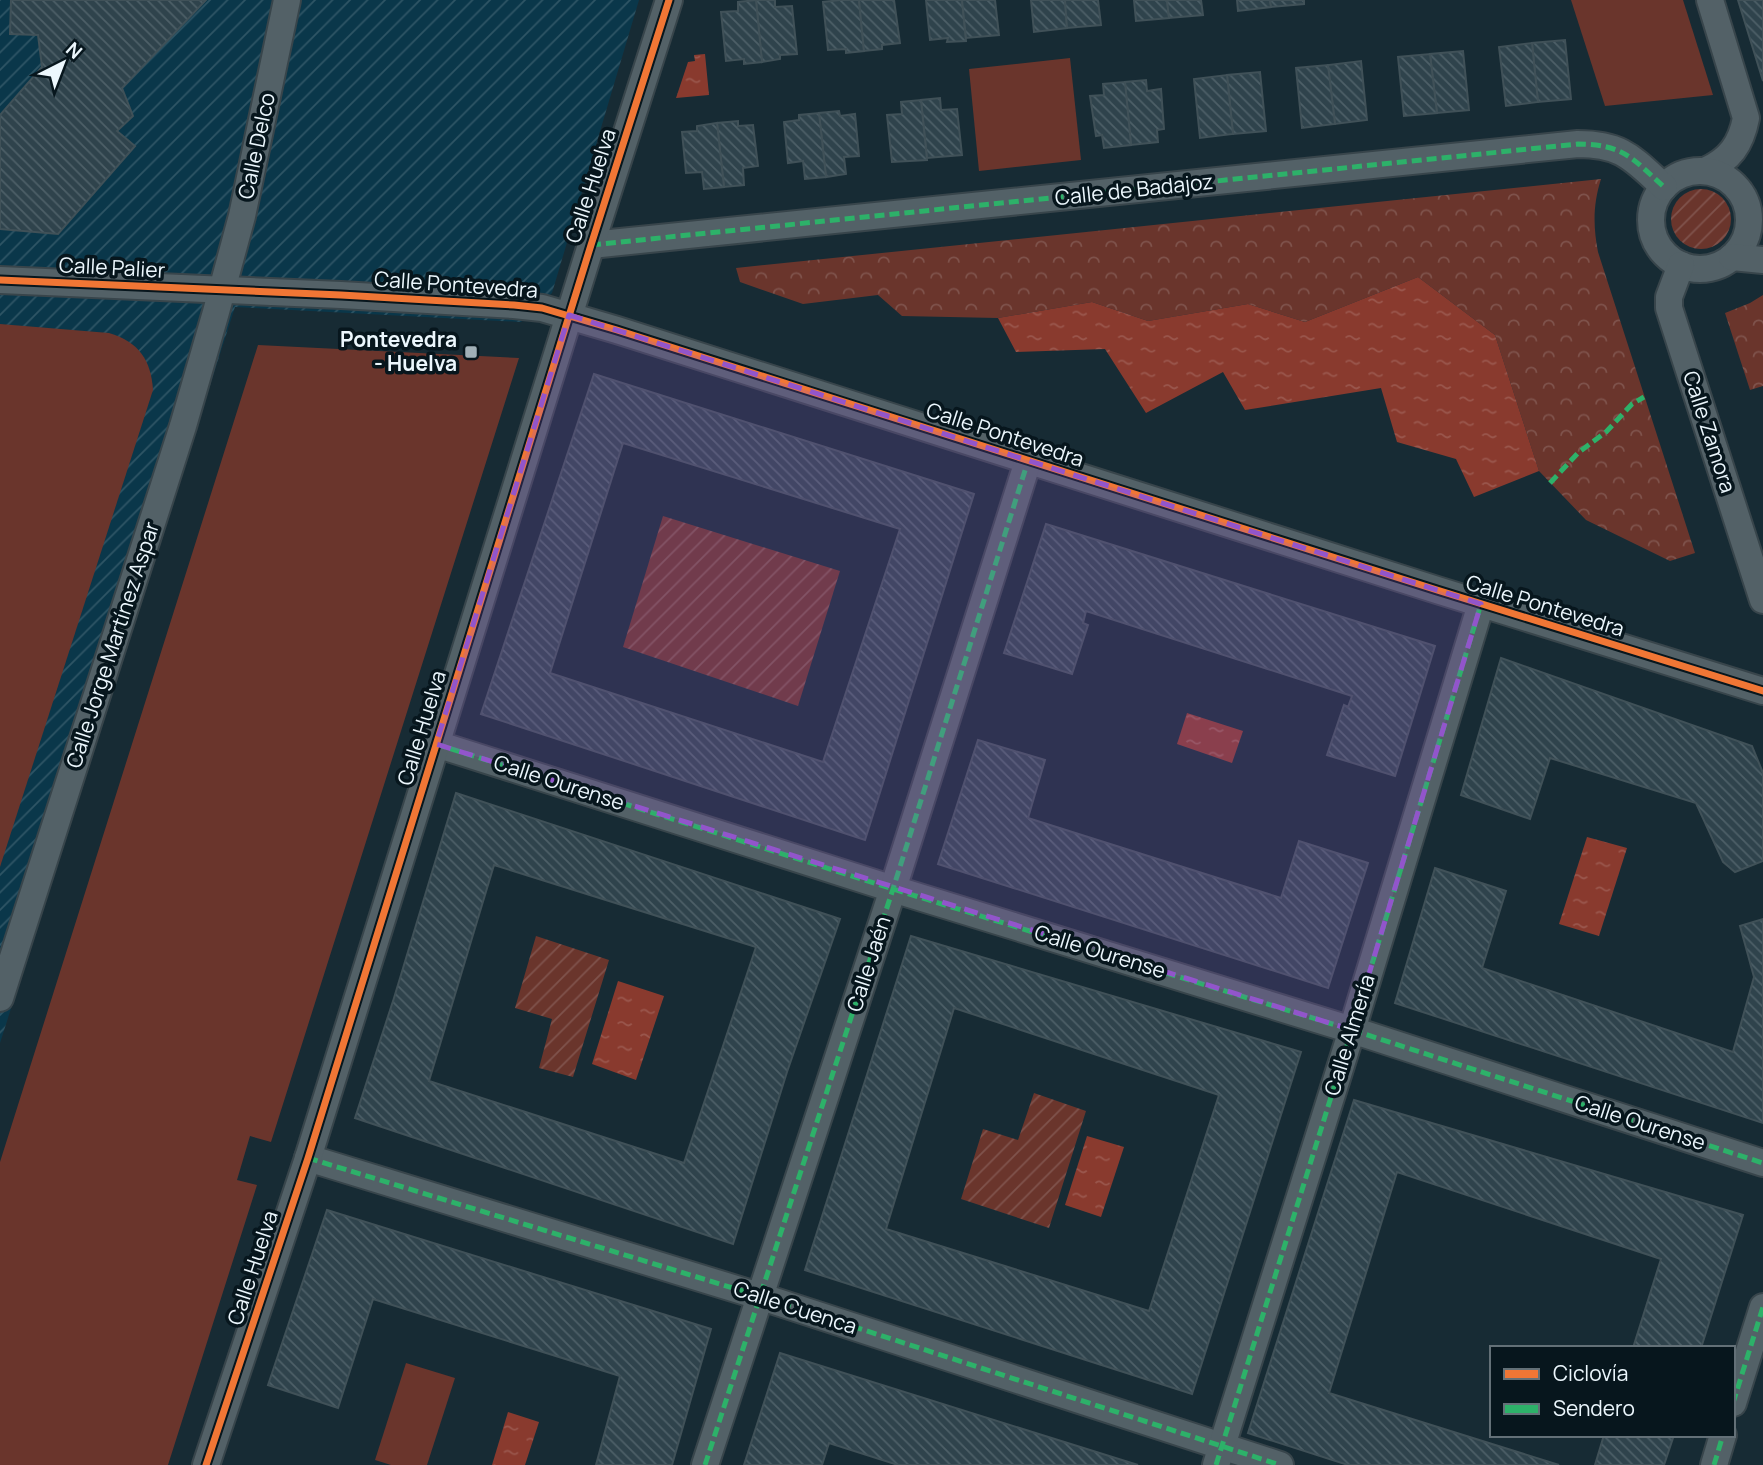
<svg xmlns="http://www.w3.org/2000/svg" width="1763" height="1465" font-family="Manrope,sans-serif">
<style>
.industrial{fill:url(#industrial-furrows)}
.grass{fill:#6a352c}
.forest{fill:url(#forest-crowns)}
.garden{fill:url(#garden-furrows)}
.water{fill:url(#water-ripples)}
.building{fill:url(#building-back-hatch);stroke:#405158;stroke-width:2;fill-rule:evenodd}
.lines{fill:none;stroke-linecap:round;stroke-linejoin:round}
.street-casing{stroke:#38454b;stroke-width:30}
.street{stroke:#536167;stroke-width:26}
.quiet{stroke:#2db169;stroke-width:5;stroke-dasharray:10 5;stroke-linecap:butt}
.cycleway-casing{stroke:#07161d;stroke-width:11}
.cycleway{stroke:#f07635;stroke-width:7}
.marked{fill:#9255cb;fill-opacity:0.2;stroke:#9255cb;stroke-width:5;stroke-dasharray:14 9;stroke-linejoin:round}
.poi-dot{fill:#a1b0b7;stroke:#07161d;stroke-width:2.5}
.labels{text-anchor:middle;stroke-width:7;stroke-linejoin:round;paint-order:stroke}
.street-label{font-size:21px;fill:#ecf7fd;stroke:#07161d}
.poi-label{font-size:21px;font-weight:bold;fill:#ecf7fd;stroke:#07161d;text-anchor:end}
</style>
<defs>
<pattern id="industrial-furrows" width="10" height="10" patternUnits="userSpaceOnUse" patternTransform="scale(1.75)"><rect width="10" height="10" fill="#0a374a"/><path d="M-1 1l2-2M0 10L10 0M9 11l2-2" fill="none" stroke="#2e5565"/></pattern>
<pattern id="forest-crowns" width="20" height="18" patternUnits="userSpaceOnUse" patternTransform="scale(1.75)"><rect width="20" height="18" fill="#6a352c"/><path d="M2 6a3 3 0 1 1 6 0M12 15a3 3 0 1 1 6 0" fill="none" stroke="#7f534c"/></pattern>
<pattern id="garden-furrows" width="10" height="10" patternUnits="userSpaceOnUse" patternTransform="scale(1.75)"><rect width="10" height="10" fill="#6a352c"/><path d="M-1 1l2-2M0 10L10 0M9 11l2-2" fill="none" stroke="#7f534c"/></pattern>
<pattern id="water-ripples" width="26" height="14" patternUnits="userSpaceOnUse" patternTransform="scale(1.75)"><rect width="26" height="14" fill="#893a2e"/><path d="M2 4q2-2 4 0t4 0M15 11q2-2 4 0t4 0" fill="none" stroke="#9a574d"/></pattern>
<pattern id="building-back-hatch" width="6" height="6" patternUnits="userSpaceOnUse" patternTransform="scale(1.75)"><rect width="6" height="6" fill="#2f434c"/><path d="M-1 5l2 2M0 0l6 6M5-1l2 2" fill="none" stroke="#4d5f67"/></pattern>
</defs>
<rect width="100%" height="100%" fill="#172b34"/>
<path class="industrial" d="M0 0H639L552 293 521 322 235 307 0 1043Z"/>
<g class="grass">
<path d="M1571 0H1683L1713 95 1605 106Z"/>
<path d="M1070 58 1081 160 979 171 969 69Z"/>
<path d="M0 324 109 333C139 342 151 360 153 390L0 867Z"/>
<path d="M258 345 519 358 271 1142 250 1136 237 1180 257 1185 168 1465H0V1162Z"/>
<path d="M406 1363 455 1378 427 1465H391L375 1460Z"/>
</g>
<g class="forest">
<path d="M1601 179C1593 204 1593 226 1598 252L1695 553 1670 561 1586 520 1539 471 1495 335 1418 277 1305 322 1248 304 1148 321 1092 302 998 318 902 316 878 295 803 304 740 282 736 268Z"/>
<path d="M1763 295V386L1750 390 1725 313 1750 303Z"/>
</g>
<g class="garden">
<circle cx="1701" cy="219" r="30"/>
<path d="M663 516 840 571 798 706 623 647Z"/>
<path d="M536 936 609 960 573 1077 539 1068 552 1019 515 1008Z"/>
<path d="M1034 1093 1086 1111 1049 1228 961 1199 983 1129 1018 1140Z"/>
</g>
<g class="water">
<path d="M705 54 709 95 676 98 688 62 695 61 694 55Z"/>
<path d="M1418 277 1495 335 1539 471 1474 497 1456 459 1397 442 1381 388 1245 410 1223 372 1146 413 1105 349 1016 352 998 318 1092 302 1148 321 1248 304 1305 322Z"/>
<path d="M1187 713 1243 731 1232 763 1177 744Z"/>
<path d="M1587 837 1627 848 1599 936 1559 924Z"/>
<path d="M618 981 664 996 636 1080 592 1064Z"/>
<path d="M1087 1136 1124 1147 1101 1217 1065 1205Z"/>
<path d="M508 1412 539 1422 525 1465H492Z"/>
</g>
<g class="building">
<path d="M11 0H206L122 88 133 116 117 131 135 146 58 234 0 229V115L42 67 38 35 10 34Z"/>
<path d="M756 0H775V7L792 6 797 54 780 55V59L762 62Z"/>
<path d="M756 0 762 62 744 64V59L726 61 721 12 738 11V2Z"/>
<path d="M840 0H859L864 51 846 53V49L828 50 823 2Z"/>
<path d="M859 0H894L900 43 882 45V49L864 51Z"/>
<path d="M926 0H962L966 41 947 42 948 38 930 40Z"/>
<path d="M962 0H995L999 35 966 38Z"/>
<path d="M1031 0H1065L1067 28 1034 32Z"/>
<path d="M1065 0H1098L1101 25 1067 28Z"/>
<path d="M1134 0H1167L1169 18 1136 21Z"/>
<path d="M1167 0H1201L1203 15 1169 18Z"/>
<path d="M1237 0H1270L1271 7 1238 11Z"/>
<path d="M1270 0H1304V4L1271 7Z"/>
<path d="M1738 0H1763V81L1746 26Z"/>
<path d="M1565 40 1571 99 1538 102 1532 43Z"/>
<path d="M1532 43 1538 102 1506 106 1499 47Z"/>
<path d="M1463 51 1469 110 1437 113 1430 54Z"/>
<path d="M1430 54 1437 113 1404 116 1398 57Z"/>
<path d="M1361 61 1367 120 1335 124 1328 65Z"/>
<path d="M1328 65 1335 124 1302 128 1296 68Z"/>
<path d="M1260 72 1266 131 1233 134 1227 75Z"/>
<path d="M1227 75 1233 134 1200 138 1194 79Z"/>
<path d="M1146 80 1147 91 1161 89 1164 129 1157 130 1158 142 1131 145 1125 82Z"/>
<path d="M1125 82 1131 145 1104 148 1102 135 1096 136 1090 96 1104 95 1103 84Z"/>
<path d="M940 98 941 110 957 109 962 155 927 158 921 100Z"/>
<path d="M921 100 927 160 892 162 887 115 902 114 901 102Z"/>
<path d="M839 111 840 116 855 114 859 156 844 157 846 174 826 177 819 113Z"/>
<path d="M819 113 826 177 805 179 803 161 788 163 784 122 799 120V115Z"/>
<path d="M738 121V126L753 125 758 166 743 168 744 185 724 187 717 123Z"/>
<path d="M717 123 724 187 704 189 702 172 686 173 682 132 697 131V126Z"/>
<path d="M594 374 974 494 865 840 481 714ZM623 443 900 529 823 762 550 673Z"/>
<path d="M1046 524 1435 646 1395 776 1327 755 1344 705 1348 707 1352 696 1086 611 1083 623 1088 625 1072 674 1004 653Z"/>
<path d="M1501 658 1752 746 1763 773V861L1735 872 1723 862 1696 803 1550 758 1530 819 1461 795Z"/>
<path d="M978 740 1045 760 1028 818 1281 898 1299 841 1368 863 1328 988 938 864Z"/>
<path d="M456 793 840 919 787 1072 733 1244 355 1118 394 998ZM494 865 756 947 684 1163 429 1081Z"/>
<path d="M1435 868 1506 891 1482 968 1733 1052 1754 977 1740 926 1763 919V1123L1395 1003Z"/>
<path d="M911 936 1301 1052 1192 1394 805 1270ZM954 1008 1219 1095 1149 1311 886 1229Z"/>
<path d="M1354 1100 1743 1215 1701 1348H1633L1661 1259 1397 1172 1329 1393 1559 1465H1348L1248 1433Z"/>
<path d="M327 1210 711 1329 672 1465H596L620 1376 373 1299 338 1408 268 1385Z"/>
<path d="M780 1353 1138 1465H898L829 1443 822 1465H744Z"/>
<path d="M1604 1435H1674L1664 1465H1595Z"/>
</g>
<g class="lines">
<g class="street-casing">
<g id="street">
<path d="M1705 171C1730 160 1741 144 1746 118L1710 0"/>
<circle cx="1700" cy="220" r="49"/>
<path d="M591 245 1578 144C1623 144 1633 159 1664 187"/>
<path d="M1732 257 1763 260"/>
<path d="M1681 265 1669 297V308L1763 600"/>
<path d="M0 280 341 295 514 305 542 308 617 330 1437 590 1763 691"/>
<path d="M436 744 893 889 1352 1030 1763 1163"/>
<path d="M0 998 183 426 216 312 242 216 287 0"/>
<path d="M308 1158 759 1296 1280 1465"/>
<path d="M1733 1403 1763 1307"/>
<path d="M206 1465 308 1158 591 245 669 0"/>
<path d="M705 1465 893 889 1028 461"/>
<path d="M1216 1465 1352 1030 1481 604"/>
<path d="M1714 1465 1723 1435"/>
</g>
</g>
<use href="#street" class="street"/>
<g class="quiet">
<path d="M591 245 1578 144C1623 144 1633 159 1664 187"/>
<path d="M1550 483 1578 453 1606 432 1632 404 1644 397"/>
<path d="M436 744 893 889 1352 1030 1763 1163"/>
<path d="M308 1158 759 1296 1280 1465"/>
<path d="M1733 1403 1763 1307"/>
<path d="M705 1465 893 889 1028 461"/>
<path d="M1216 1465 1352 1030 1481 604"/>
<path d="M1714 1465 1723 1435"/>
</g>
<g class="cycleway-casing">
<g id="cycleway">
<path d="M0 280 341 295 514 305 542 308 617 330 1437 590 1763 691"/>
<path d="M206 1465 308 1158 591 245 669 0"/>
</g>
</g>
<use href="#cycleway" class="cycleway"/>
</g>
<path class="marked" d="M569 315 1481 604 1352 1030 436 744Z"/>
<rect class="poi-dot" x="464" y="345" width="14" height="14" rx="3.5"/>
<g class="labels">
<g class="street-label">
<text transform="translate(257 146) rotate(-78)" y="7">Calle Delco</text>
<text transform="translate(591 186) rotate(-72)" y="7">Calle Huelva</text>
<text transform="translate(1134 190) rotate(-6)" y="7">Calle de Badajoz</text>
<text transform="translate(112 268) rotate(3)" y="7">Calle Palier</text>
<text transform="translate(456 285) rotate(4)" y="7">Calle Pontevedra</text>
<text transform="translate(1709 432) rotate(72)" y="7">Calle Zamora</text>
<text transform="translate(1005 435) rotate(18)" y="7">Calle Pontevedra</text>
<text transform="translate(1545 606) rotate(17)" y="7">Calle Pontevedra</text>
<text transform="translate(113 645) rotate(-72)" y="7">Calle Jorge Martínez Aspar</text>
<text transform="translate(422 728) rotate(-73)" y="7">Calle Huelva</text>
<text transform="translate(559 783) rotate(18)" y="7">Calle Ourense</text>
<text transform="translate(1100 952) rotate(17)" y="7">Calle Ourense</text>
<text transform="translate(869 964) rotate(-72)" y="7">Calle Jaén</text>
<text transform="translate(1350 1035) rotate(-73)" y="7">Calle Almería</text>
<text transform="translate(1640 1123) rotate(18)" y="7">Calle Ourense</text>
<text transform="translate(253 1268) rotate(-72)" y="7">Calle Huelva</text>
<text transform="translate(795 1308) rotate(18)" y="7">Calle Cuenca</text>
</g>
<g class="poi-label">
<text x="457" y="347">Pontevedra<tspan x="457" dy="24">- Huelva</tspan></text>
</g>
</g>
<rect x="1490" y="1346" width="245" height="91" fill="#07161d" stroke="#637077" stroke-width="2"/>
<rect x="1504" y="1369" width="35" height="10" fill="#f07635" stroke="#637077" stroke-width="2"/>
<text x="1553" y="1381" font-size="21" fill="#ecf7fd">Ciclovía</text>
<rect x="1504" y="1404" width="35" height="10" fill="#2db169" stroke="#637077" stroke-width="2"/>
<text x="1553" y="1416" font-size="21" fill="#ecf7fd">Sendero</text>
<g transform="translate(63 63) rotate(42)" stroke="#07161d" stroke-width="5" paint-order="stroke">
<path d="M0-5L12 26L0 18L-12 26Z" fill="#ecf7fd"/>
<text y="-10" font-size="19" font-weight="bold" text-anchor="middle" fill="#ecf7fd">N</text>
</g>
</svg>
